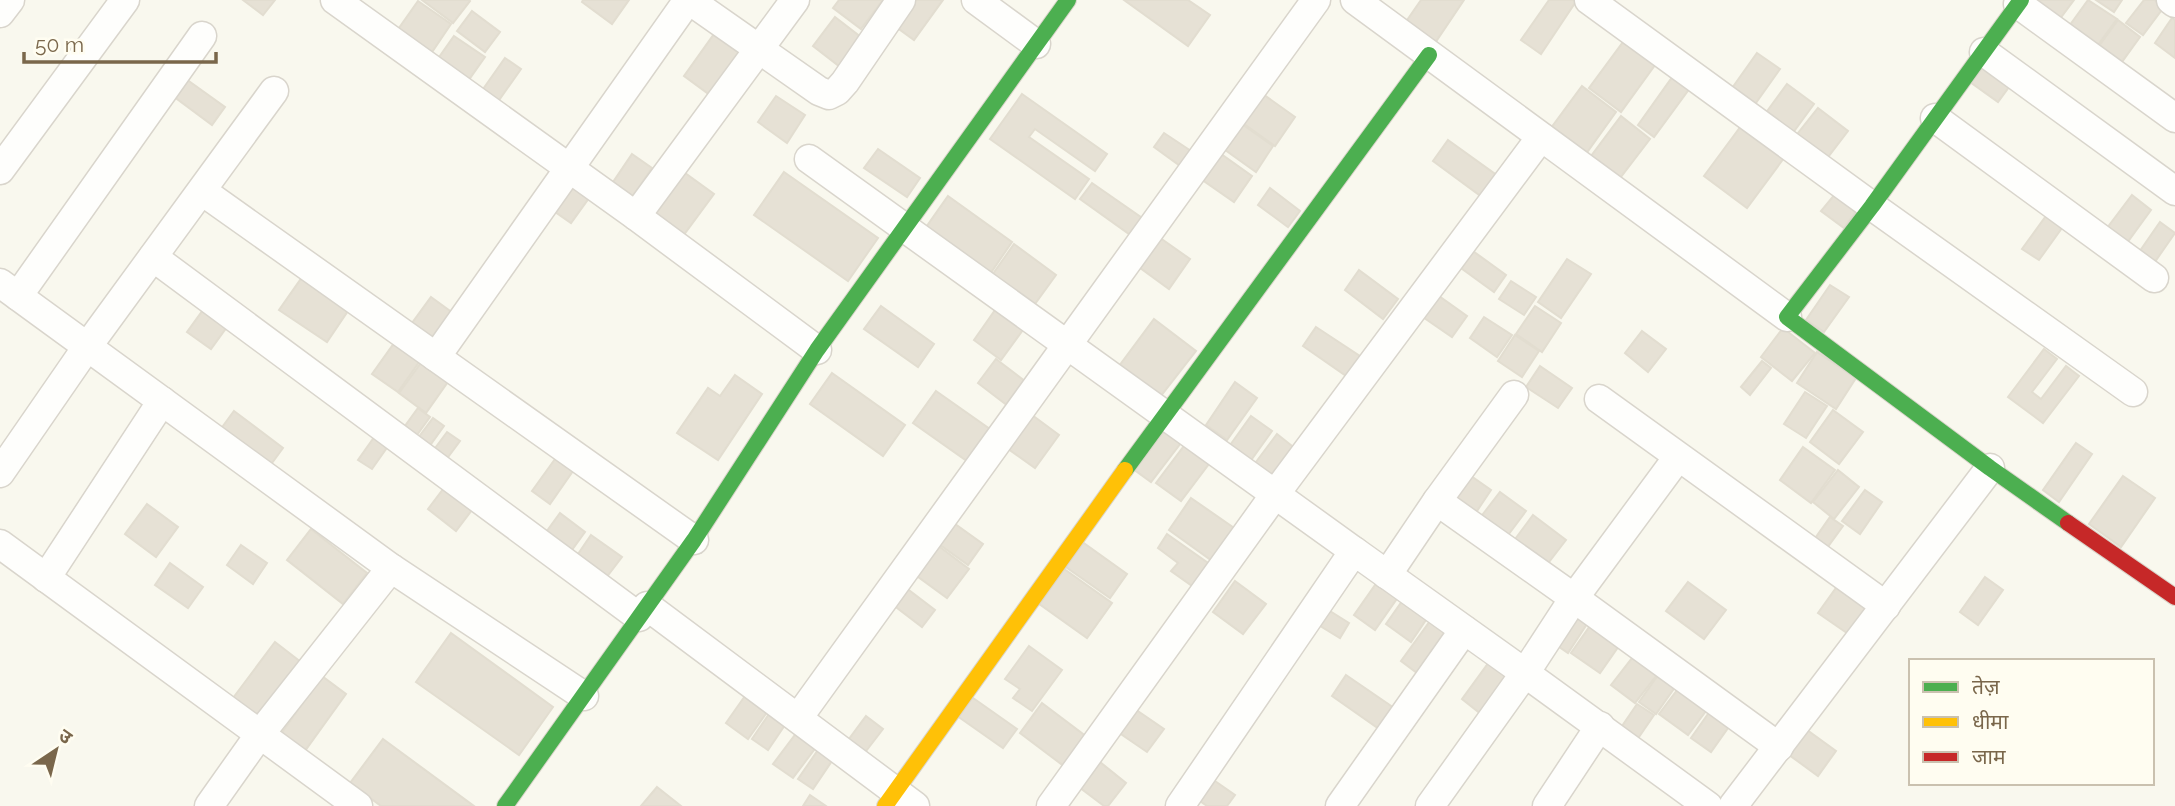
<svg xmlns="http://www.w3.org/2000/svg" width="2175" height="806" font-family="Raleway,'Noto Sans Devanagari',sans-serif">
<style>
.building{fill:#e6e1d5;stroke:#e2ddd0;stroke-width:2}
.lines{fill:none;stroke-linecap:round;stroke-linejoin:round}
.street-casing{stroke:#d9d5cc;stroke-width:31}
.fast-casing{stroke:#dad5cb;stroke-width:18}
.slow-casing{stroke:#dad5cb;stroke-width:18}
.jam-casing{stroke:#dad5cb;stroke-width:18}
.street{stroke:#fefefc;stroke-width:28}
.fast{stroke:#4caf50;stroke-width:16}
.slow{stroke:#ffc107;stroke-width:16}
.jam{stroke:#c62828;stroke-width:16}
</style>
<rect width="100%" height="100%" fill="#f9f8ee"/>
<g class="building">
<path d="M243 0H275L263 15Z"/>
<path d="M422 0H469L470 1 453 23Z"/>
<path d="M583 0H629L612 24 582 2Z"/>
<path d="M839 0H883L861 29 833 8Z"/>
<path d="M910 0H943L914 40 892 24Z"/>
<path d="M1124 0H1188L1210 15 1188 46Z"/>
<path d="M1421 0H1464L1433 46 1403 26Z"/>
<path d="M1549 0H1577L1541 54 1521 40Z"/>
<path d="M2033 0H2074L2059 20Z"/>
<path d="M2088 0 2117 19 2095 49 2067 29Z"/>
<path d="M2096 0H2122L2114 12Z"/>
<path d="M2144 0H2155L2164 7 2143 35 2126 23Z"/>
<path d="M418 1 451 24 428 58 394 35Z"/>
<path d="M472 11 500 32 485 52 457 31Z"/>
<path d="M835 17 866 41 844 70 813 46Z"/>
<path d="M2172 18 2175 20V58L2155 43Z"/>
<path d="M2118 20 2140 37 2119 66 2096 50Z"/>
<path d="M714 34 744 56 714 98 684 76Z"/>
<path d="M454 36 485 57 468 81 437 60Z"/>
<path d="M1626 38 1658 61 1621 112 1589 88Z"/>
<path d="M1757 53 1780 69 1753 107 1730 91Z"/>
<path d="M505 58 521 69 497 103 481 92Z"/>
<path d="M1984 62 2012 83 1998 102 1970 82Z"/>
<path d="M1673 76 1690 88 1654 137 1638 125Z"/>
<path d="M186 79 225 107 212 125 173 96Z"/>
<path d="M1787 84 1814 104 1792 134 1765 114Z"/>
<path d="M1582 86 1616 112 1583 158 1548 132Z"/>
<path d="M1260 92 1295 117 1275 146 1240 121Z"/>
<path d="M1022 94 1107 154 1095 171 1035 129 1029 137 1089 179 1075 199 990 139Z"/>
<path d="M776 96 805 115 787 143 758 122Z"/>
<path d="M1818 108 1848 131 1825 161 1794 138Z"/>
<path d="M1621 116 1650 139 1617 182 1588 160Z"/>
<path d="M1239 122 1273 146 1256 172 1221 147Z"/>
<path d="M1744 122 1787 154 1747 208 1704 176Z"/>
<path d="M1164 133 1194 153 1183 168 1154 147Z"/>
<path d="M1448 140 1498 176 1482 197 1433 161Z"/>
<path d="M878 149 920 178 907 197 864 168Z"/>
<path d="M1217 151 1252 176 1234 202 1198 177Z"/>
<path d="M632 154 652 168 631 199 611 185Z"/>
<path d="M681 170 714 194 680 240 647 216Z"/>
<path d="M784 172 878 238 848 281 754 215Z"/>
<path d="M569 177 592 194 571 223 548 207Z"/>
<path d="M1092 183 1148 222 1136 239 1080 199Z"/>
<path d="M1270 188 1300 211 1288 227 1258 205Z"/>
<path d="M1835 194 1857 210 1844 228 1821 211Z"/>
<path d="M2132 195 2151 210 2124 247 2104 232Z"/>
<path d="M948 196 1012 242 988 277 924 230Z"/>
<path d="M2051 209 2067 221 2039 260 2022 249Z"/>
<path d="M2160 222 2175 233 2150 269 2135 258Z"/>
<path d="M1156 235 1190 259 1169 289 1136 265Z"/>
<path d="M1014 244 1056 275 1032 308 990 278Z"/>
<path d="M1466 246 1506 275 1494 292 1454 263Z"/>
<path d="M1567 259 1591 274 1561 318 1538 302Z"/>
<path d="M1359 270 1398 299 1383 319 1345 290Z"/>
<path d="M305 273 352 305 327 342 279 310Z"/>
<path d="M1511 281 1536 297 1524 315 1499 299Z"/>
<path d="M1830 285 1849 297 1824 332 1806 320Z"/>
<path d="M1432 291 1467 316 1452 337 1417 313Z"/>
<path d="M431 297 457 316 435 347 409 327Z"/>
<path d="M1000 303 1028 323 1001 360 974 340Z"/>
<path d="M881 306 934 344 918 367 864 329Z"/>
<path d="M1535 306 1561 323 1542 352 1516 334Z"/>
<path d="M203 310 227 327 211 349 187 332Z"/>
<path d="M1484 317 1512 335 1497 357 1470 338Z"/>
<path d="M1154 319 1196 351 1160 397 1119 366Z"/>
<path d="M1316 327 1366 360 1352 380 1303 346Z"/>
<path d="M1783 328 1815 353 1792 381 1761 357Z"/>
<path d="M1642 331 1666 349 1648 372 1625 353Z"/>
<path d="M1515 335 1539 351 1522 377 1498 361Z"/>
<path d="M397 339 422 358 398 392 372 374Z"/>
<path d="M2044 349 2057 359 2032 392 2041 399 2066 366 2079 376 2043 423 2008 397Z"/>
<path d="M1817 352 1856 378 1836 409 1797 383Z"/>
<path d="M996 359 1030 385 1012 409 978 383Z"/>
<path d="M423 360 450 379 426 413 399 393Z"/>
<path d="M1762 361 1771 368 1750 395 1741 387Z"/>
<path d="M1540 366 1572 388 1558 408 1526 387Z"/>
<path d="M832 373 905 425 883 456 810 404Z"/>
<path d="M735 375 762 394 718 460 677 433 708 388 720 396Z"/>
<path d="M1235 382 1257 398 1227 440 1206 425Z"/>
<path d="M936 391 997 434 974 466 913 423Z"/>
<path d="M1805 392 1827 406 1806 438 1784 424Z"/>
<path d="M418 408 430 417 414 439 402 430Z"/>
<path d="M1833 410 1863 432 1839 464 1810 442Z"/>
<path d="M234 411 283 448 269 467 220 430Z"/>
<path d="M1028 412 1059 435 1035 468 1004 446Z"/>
<path d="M1251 416 1272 431 1249 463 1228 448Z"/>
<path d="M433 418 444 426 426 451 415 442Z"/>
<path d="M1162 422 1184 439 1151 482 1129 466Z"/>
<path d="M447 432 460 441 443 464 430 455Z"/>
<path d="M377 433 391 442 372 469 358 460Z"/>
<path d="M1277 434 1297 450 1274 482 1253 466Z"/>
<path d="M1190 438 1215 456 1181 501 1156 483Z"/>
<path d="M2076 443 2092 454 2059 502 2043 490Z"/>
<path d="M1803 447 1835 470 1811 503 1780 480Z"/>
<path d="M555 459 573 471 550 504 532 491Z"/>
<path d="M1838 470 1859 487 1834 519 1813 502Z"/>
<path d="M1464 471 1491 490 1471 520 1444 501Z"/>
<path d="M2123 476 2155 498 2121 547 2089 524Z"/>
<path d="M447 484 475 506 456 531 428 509Z"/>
<path d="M1865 490 1882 502 1860 534 1842 521Z"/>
<path d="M1500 492 1526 511 1502 543 1476 523Z"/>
<path d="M1191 498 1237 530 1215 563 1169 530Z"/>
<path d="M147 504 178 527 156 557 125 534Z"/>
<path d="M560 513 585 532 569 554 544 535Z"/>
<path d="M1533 515 1566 540 1542 571 1510 546Z"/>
<path d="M1830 517 1843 526 1822 555 1809 547Z"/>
<path d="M951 521 983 544 968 565 936 542Z"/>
<path d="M311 529 367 573 343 604 287 560Z"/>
<path d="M1167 534 1211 565 1195 588 1171 571 1178 563 1158 548Z"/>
<path d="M591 535 622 557 606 578 576 557Z"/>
<path d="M932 541 969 569 947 598 910 571Z"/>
<path d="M1081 541 1127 574 1110 598 1063 565Z"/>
<path d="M241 545 267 563 253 584 227 565Z"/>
<path d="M170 563 203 587 188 608 155 585Z"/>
<path d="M1060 566 1112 603 1087 638 1035 601Z"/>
<path d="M1985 577 2003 590 1978 625 1960 612Z"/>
<path d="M1380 578 1401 593 1375 630 1354 615Z"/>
<path d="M1235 581 1266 604 1243 634 1213 612Z"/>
<path d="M1841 581 1877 607 1854 638 1818 613Z"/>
<path d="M1688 582 1726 610 1704 639 1666 611Z"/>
<path d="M901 584 935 610 922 627 888 601Z"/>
<path d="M1405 597 1430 614 1411 642 1386 624Z"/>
<path d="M1322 606 1349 623 1340 638 1312 621Z"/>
<path d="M1570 613 1587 624 1568 653 1552 642Z"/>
<path d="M1433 617 1457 635 1425 679 1401 661Z"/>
<path d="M1592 623 1621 643 1600 673 1571 653Z"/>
<path d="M451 633 553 707 519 755 416 682Z"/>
<path d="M275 642 306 666 262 726 230 702Z"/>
<path d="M1029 646 1062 670 1032 711 1013 698 1020 689 1005 679Z"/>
<path d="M1636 653 1660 671 1635 703 1611 685Z"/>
<path d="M1492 658 1518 677 1486 718 1462 699Z"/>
<path d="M1661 671 1678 683 1656 714 1639 702Z"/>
<path d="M1346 675 1397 710 1382 731 1332 696Z"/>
<path d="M322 676 346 694 302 755 278 738Z"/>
<path d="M1681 685 1709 707 1688 735 1659 714Z"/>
<path d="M747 693 770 708 748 739 726 723Z"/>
<path d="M966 693 1017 729 1003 748 953 713Z"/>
<path d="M1042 703 1087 737 1065 767 1020 733Z"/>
<path d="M1637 704 1654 715 1637 740 1620 729Z"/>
<path d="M1132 707 1164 729 1147 752 1115 730Z"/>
<path d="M1713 707 1733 721 1711 752 1691 738Z"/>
<path d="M771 711 787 722 768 750 752 739Z"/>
<path d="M866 716 883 729 860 759 843 747Z"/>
<path d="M1803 727 1836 751 1818 776 1785 752Z"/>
<path d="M797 732 817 746 793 778 773 764Z"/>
<path d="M383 739 474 806H381L350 783Z"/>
<path d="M820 747 834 758 813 789 798 779Z"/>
<path d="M1095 758 1126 783 1108 806H1104L1075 784Z"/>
<path d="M1215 781 1235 795 1227 806H1207L1200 801Z"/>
<path d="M657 787 681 806H641Z"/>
<path d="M810 795 826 806H803Z"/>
</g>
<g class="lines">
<g class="street-casing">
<g id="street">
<path d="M335 0 636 216 817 350"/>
<path d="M689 0 819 91 829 95 837 91 845 82 901 0"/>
<path d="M976 0 1036 44"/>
<path d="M1355 0 1787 317"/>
<path d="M1589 0 1872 206 2133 392"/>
<path d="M2171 0 2175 3"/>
<path d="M2018 4 2175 118"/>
<path d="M0 13 10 0"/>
<path d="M1984 52 2175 191"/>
<path d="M1935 118 2154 278"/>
<path d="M809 159 1354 551"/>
<path d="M0 170 125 0"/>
<path d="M202 191 694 540"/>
<path d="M636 216 795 0"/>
<path d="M153 257 639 617"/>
<path d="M0 283 391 568 584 696"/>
<path d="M18 296 202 36"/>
<path d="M436 357 688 0"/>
<path d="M1599 399 1886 606"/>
<path d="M0 473 87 347 274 91"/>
<path d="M1437 501 1574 598 1779 747"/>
<path d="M0 544 358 806"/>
<path d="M1387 575 1437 501 1514 395"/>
<path d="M46 578 162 401"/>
<path d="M647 606 915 806"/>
<path d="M798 718 1316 0"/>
<path d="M209 806 260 734 391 568"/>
<path d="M1051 806 1276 493 1541 137"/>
<path d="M1180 806 1354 551 1525 673 1574 598 1678 457"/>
<path d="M1340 806 1464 630"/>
<path d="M1430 806 1525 673 1708 806"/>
<path d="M1547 806 1600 726"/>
<path d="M1733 806 1990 468"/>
</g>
</g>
<g class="fast-casing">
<g id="fast">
<path d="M2021 0 1872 206 1787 317 1990 468 2068 523"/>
<path d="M1125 470 1429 55"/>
<path d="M505 806 694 540 817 350 1068 0"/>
</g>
</g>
<g class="slow-casing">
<path id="slow" d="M885 806 1125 470"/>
</g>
<g class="jam-casing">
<path id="jam" d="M2068 523 2175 597"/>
</g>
<use href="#street" class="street"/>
<use href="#fast" class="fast"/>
<use href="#slow" class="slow"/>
<use href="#jam" class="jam"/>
</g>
<rect x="1909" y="659" width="245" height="126" fill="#fffdf1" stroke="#cac1af" stroke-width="2"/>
<rect x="1923" y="682" width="35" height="10" fill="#4caf50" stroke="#cac1af" stroke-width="2"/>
<text x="1972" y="694" font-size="21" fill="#7a674b">तेज़</text>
<rect x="1923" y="717" width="35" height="10" fill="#ffc107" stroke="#cac1af" stroke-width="2"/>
<text x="1972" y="729" font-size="21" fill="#7a674b">धीमा</text>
<rect x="1923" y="752" width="35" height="10" fill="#c62828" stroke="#cac1af" stroke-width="2"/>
<text x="1972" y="764" font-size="21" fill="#7a674b">जाम</text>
<g transform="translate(56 750) rotate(35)" stroke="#fffdf1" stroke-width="5" paint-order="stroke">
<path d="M0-5L12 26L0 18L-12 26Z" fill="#7a674b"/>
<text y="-10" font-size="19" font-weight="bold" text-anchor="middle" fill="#7a674b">उ</text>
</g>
<path d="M24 52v10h192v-10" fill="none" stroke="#7a674b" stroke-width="3.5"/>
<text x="35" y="52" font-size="21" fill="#7a674b" stroke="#fffdf1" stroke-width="5" paint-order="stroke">50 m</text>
</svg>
